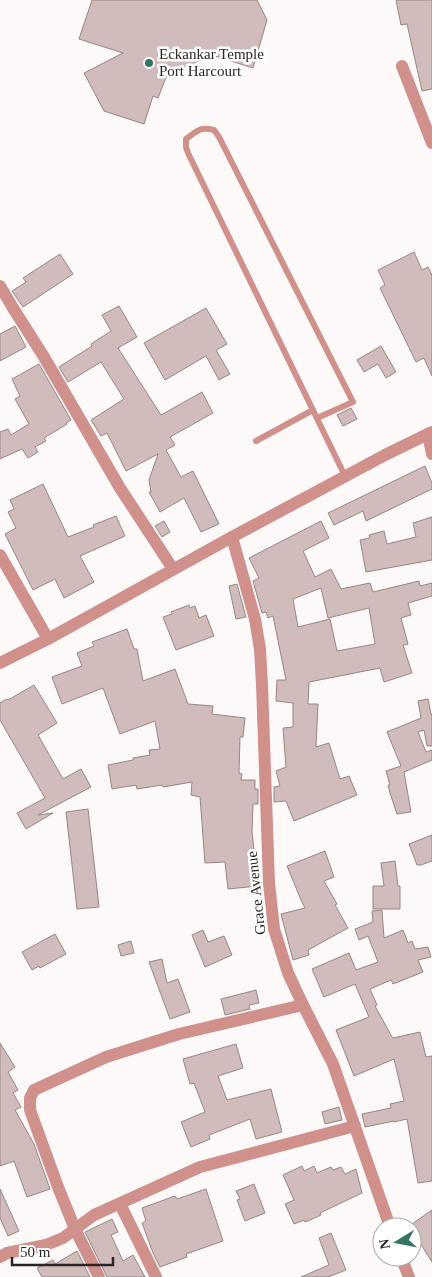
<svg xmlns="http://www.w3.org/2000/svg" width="432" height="1277" font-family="'Times New Roman',serif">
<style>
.building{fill:#d0bcbb;stroke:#988584;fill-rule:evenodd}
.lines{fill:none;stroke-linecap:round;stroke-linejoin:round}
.service{stroke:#d0908c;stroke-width:6}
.minor{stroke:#d0908c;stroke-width:12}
.poi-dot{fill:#347462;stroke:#fff;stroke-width:2}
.labels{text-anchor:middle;stroke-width:5;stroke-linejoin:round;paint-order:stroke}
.poi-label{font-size:15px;fill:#2c2424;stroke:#fff;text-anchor:start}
.street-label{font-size:15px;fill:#2c2424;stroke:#fff}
</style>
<rect width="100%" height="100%" fill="#fef9f9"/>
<g class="building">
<path d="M92 0H257L267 20 253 68 212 55 167 75 158 98 153 96 144 124 104 111 84 73 123 53 79 39Z"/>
<path d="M396 0H432V89L422 91 407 24 401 25Z"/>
<path d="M414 252 422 270 428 267 432 275V376L424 358 416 362 380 288 385 285 378 270Z"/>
<path d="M60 254 73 274 23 307 12 291 26 282 23 278Z"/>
<path d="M119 306 137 337 118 348 161 415 202 392 213 413 170 437 175 445 166 450 181 477 193 471 219 524 201 532 184 498 160 512 149 492H151L149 480 158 454 126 471 107 433 101 436 91 420 124 399 101 362 68 382 59 367 92 346 91 344 111 331 102 315Z"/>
<path d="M206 308 227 344 216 350 230 374 219 380 206 356 165 380 144 343Z"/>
<path d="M15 326 26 347 0 361V334Z"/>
<path d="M381 346 396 372 386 378 378 364 364 372 357 360Z"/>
<path d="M39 364 71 420 66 423 67 424 44 438 46 441 35 447 38 452 28 458 22 449 0 459V432L8 429 11 435 29 424 15 399 20 396 12 379Z"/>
<path d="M351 408 357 419 343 426 337 415Z"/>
<path d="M425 466 432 483V489L366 521 363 511 334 525 328 513Z"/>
<path d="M43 484 68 537 94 527 93 525 116 516 125 536 80 556 94 582 64 598 55 579 33 590 5 534 16 528 8 512 14 509 10 500Z"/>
<path d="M432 517V560L366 572 360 540 370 538 369 535 384 531 387 544 416 537 413 523Z"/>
<path d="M164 521 170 532 162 537 155 526Z"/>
<path d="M321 521 329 538 303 551 315 577 331 569 341 589 370 583 373 592 419 581 420 586 432 583V596L408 603 411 615 401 618 408 644 403 645 412 673 384 682 380 668 309 682 308 704H318L316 747 329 743 340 779 349 776 357 795 294 821 286 801 274 802V787L280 786 276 771 286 767 283 728 293 727V703L276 701 277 680H286L273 616 268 618 266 612 262 613 253 581 259 578 249 558ZM321 588 328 618 369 608 375 644 337 651 330 619 298 627 293 599Z"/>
<path d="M237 584 246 617 236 619 229 586Z"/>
<path d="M189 605 190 608 195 606 199 618 206 615 214 636 176 650 163 617 172 614 171 612Z"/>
<path d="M127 629 134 649H137L143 681 175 669 188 704 213 706 212 714 245 718 243 737H240L239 773 242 774 241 780H255V789H258V804H253L252 832 258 886 228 889 225 862 205 863 200 797 191 795 192 782 163 787 162 785 137 789 136 785 112 789 108 765 133 760V758L150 755 149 750 160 749 155 721 120 734 103 688 62 704 52 677 82 666 77 653 94 646 92 642Z"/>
<path d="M34 685 57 723 38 735 63 779 81 769 91 787 38 815 53 813 26 829 17 813 45 798 0 720V703L7 699 8 700Z"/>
<path d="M428 699 431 714H432V746H427L424 730 418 732 426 752 432 750V760L404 772 411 812 397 814 390 793 388 785H390L386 771 401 766 387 732 421 718 418 701Z"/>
<path d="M88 809 99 907 77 909 66 812Z"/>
<path d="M432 835V861L421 865H417L409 844Z"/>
<path d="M325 851 334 877 324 881 337 904 335 905 348 928 308 950 309 955 293 960 281 914 305 908 301 900 287 866Z"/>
<path d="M395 861 398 886H400V909H373V886H384L381 863Z"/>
<path d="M382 910 384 938 403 930 408 943 412 941 415 949 428 947 431 957 418 960 423 972 393 984 391 980 370 989 377 1005 375 1006 392 1037 393 1038 420 1032 426 1057 432 1056V1181L418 1183 407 1119 394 1122V1121L365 1127 362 1114 391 1108 390 1104 404 1101 394 1059 354 1076 336 1030 369 1017 355 984 324 997 312 969 349 953 356 970 378 962 368 936 359 940 355 929 373 922 372 911Z"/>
<path d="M203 930 208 942 224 936 232 955 205 967 192 935Z"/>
<path d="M55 934 66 954 40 968 39 966 32 970 22 952Z"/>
<path d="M131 941 134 953 121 956 118 945Z"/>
<path d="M162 959 167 983 178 979 190 1012 170 1019 149 962Z"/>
<path d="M256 990 259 1003 249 1005 250 1009 225 1015 221 999Z"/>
<path d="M0 1043 15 1067 8 1072 18 1090 13 1093 21 1107 15 1110 34 1144 50 1189 27 1197 14 1161 0 1166Z"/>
<path d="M236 1044 243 1068 218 1076 227 1100 271 1089 282 1132 256 1139 250 1119 209 1135 210 1139 191 1147 181 1122 205 1112 194 1083 190 1084 183 1059Z"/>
<path d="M339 1107 342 1120 325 1124 322 1112Z"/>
<path d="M302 1166 304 1171 314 1166 317 1173 331 1167 333 1170 341 1167 345 1174 356 1169 362 1193 320 1213 321 1215 310 1220 305 1222 304 1220 294 1224 285 1204 294 1200 283 1175Z"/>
<path d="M254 1184 265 1213 245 1221 237 1200 240 1199 236 1191Z"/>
<path d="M0 1189 19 1231 8 1236 0 1218Z"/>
<path d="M206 1189 223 1241 186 1254 187 1257 160 1267 153 1253 142 1223 146 1221 142 1208 175 1196 177 1199Z"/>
<path d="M432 1210V1262L420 1243 412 1249V1224Z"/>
<path d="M112 1219 118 1232 111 1235 123 1261 133 1255 145 1277H107L85 1232Z"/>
<path d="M331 1233 346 1270 328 1277H301L329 1265 319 1238Z"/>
<path d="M77 1251 90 1277H42L37 1268 53 1260 55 1264Z"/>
</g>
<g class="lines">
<g class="service">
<path d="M317 418 353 402 219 137 214 130C200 126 197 131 186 139V147L188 153 345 476"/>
<path d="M256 441 313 410"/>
</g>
<g class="minor">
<path d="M402 66 432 143"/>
<path d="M0 286 13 308 44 357 120 488 173 569"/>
<path d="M428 434 432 454"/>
<path d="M232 537 255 619 260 649 262 685 269 883 274 929 288 973 303 1005 333 1064 390 1227"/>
<path d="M0 555 48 639"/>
<path d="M0 663 48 639 232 537 385 455 432 432"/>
<path d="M120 1204 156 1277"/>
<path d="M0 1257 7 1253 46 1245 63 1238 94 1215 200 1167 355 1126"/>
<path d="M401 1257 409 1277"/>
<path d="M99 1277 75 1229 58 1187 30 1110V1098L34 1090 106 1057 179 1034 303 1005"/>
</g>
</g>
<circle class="poi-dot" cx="149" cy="63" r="5"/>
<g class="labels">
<g class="poi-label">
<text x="159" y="59">Eckankar Temple<tspan x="159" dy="17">Port Harcourt</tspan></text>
</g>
<g class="street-label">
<text transform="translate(256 893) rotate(-96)" y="5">Grace Avenue</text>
</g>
</g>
<g transform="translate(397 1242) rotate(260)"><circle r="24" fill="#ffffff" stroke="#aba7a7"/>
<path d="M0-4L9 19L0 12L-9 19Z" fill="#347462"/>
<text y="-8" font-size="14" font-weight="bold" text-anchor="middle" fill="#2c2424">N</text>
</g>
<path d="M12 1257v8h101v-8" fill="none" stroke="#2c2424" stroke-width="2.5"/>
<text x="20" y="1257" font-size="15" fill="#2c2424" stroke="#ffffff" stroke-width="4" paint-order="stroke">50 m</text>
</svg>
